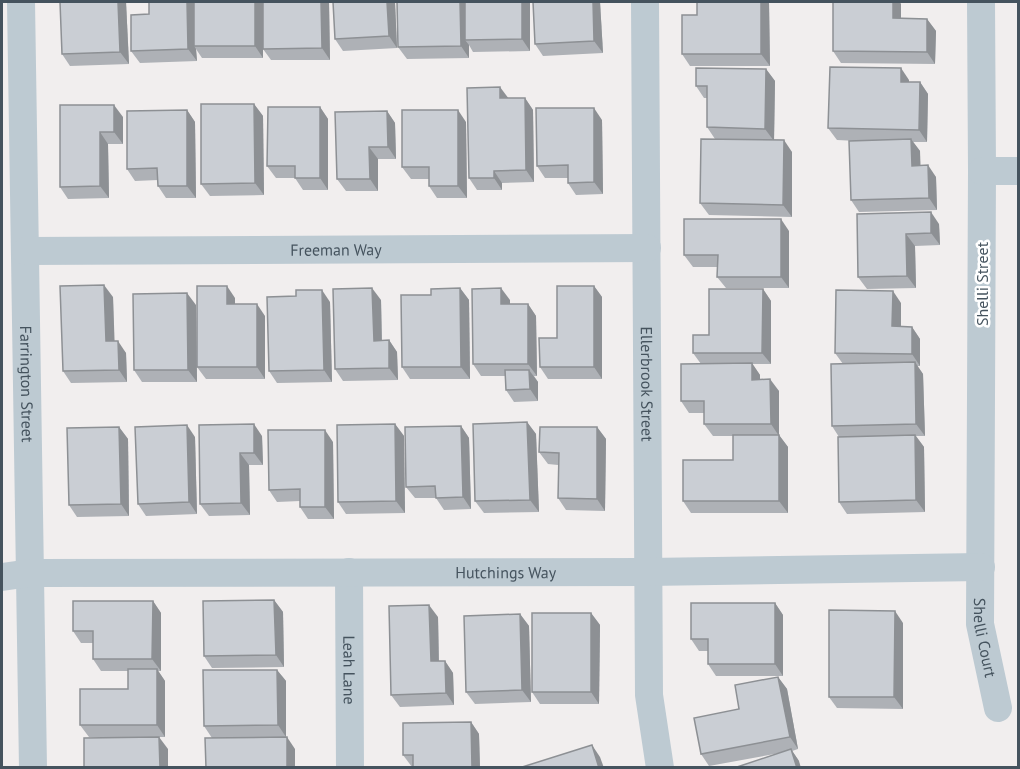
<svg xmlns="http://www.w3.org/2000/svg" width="1020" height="769" font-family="'PT Sans',sans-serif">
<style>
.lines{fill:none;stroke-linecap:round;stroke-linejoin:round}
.street{stroke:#bdcad2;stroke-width:28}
.wall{fill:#aeb1b6}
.shaded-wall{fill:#8d9094}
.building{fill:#caced4;stroke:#8d9094;stroke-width:1.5}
.labels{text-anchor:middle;stroke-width:5;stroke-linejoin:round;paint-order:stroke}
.street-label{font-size:16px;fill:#45535e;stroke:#fff}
</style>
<rect width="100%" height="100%" fill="#f1eeee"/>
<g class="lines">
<g class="street">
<path id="s1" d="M21 2 33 768"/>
<path id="s2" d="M645 2 649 695 660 768"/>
<path id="s3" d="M981 2 982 171 980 624 998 708"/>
<path d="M982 171H1018"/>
<path id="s4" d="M26 251 647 248"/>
<path id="s5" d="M349 572 350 768"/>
<path id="s6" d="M2 577 30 573 648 572 981 567"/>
</g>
</g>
<g class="wall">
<path d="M60 2H126L129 64 70 66 62 54Z"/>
<path d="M149 2H329L330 60H271L263 49V58H202L196 49 197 61 140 63 131 51 149 14Z"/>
<path d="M333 2H395L397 48 343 51 335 39Z"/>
<path d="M397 2H530V51L473 52 469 45V58L407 59 398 47Z"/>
<path d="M533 2H600L603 53 543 56 535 44Z"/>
<path d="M697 2H768L769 3 770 66H690L682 54 697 15Z"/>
<path d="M901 4V19H927L936 31 935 64 841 63 833 51Z"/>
<path d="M766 69 775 81 774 140 792 152V217L709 215 700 203 715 139 707 127V98H704L696 86Z"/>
<path d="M909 80V82H920L928 94 927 142H913L920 151V166L936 177 937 210 859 212 851 200 857 141 837 140 828 128Z"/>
<path d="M508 98H525L533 110 534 182 502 183V190H477L469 178Z"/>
<path d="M254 104 263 116 264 195 210 196 201 184Z"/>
<path d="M60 105 123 117V144H108L109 198 68 199 60 187Z"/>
<path d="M320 107 328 119V190H303L295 178H276L267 166Z"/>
<path d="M187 110 195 122 196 198H166L158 186V180L135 181 127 169Z"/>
<path d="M387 111 395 123 396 159H378V191H346L337 179Z"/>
<path d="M602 120 603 194 576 195 568 183V178H545L537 166Z"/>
<path d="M466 122 467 198H437L429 186V179H411L402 167Z"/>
<path d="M857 214 939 224 940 245 915 246 916 288 867 289 858 277Z"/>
<path d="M789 231V288H726L717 277 718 267H693L684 255Z"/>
<path d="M594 286 602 297V379H548L540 367 557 338Z"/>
<path d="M460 288 469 300 470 379H410L402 367 431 295Z"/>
<path d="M763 289 771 301V364H752L760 375V379L779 391V435L788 447V513H691L683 501 733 460V436H713L704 424V413H689L681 401 701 364 693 353 709 335Z"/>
<path d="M296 296 330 302 332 382 277 383 269 371Z"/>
<path d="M113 297 114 341 126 353 127 382 71 383 63 371Z"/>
<path d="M235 298V304L265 316V379H206L197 367Z"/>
<path d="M381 300 382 341 389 340 397 352 398 380 343 381 335 369Z"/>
<path d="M510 300V304H528L536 316 537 376H534L538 382V401L514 402 506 390 505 376H481L473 364Z"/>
<path d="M901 303V327H912L920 339V366H917L923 374 925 436H916L924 447 925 512 847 514 839 502V437L832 426 843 364 835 353Z"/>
<path d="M196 305 197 382H142L134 370Z"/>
<path d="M527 422 536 434 539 512 484 513 475 501Z"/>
<path d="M395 424 404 436 405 513 346 514 338 502Z"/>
<path d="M199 425 262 436 263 465H249L250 515 209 516 200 504Z"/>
<path d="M461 426 469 438 471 509 444 510 436 498H415L406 487Z"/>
<path d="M119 427 128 439 129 516 77 517 69 505Z"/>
<path d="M597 427 606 439 605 511 566 510 558 498V465L548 464 539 452Z"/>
<path d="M195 437 197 514 146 516 138 504Z"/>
<path d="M333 442 334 519H308L300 507V501L277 502 269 490Z"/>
<path d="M274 600 283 612 284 667 212 668 204 656Z"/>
<path d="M153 601 161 613V671H158L165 681V737H89L80 725 128 689V671H101L93 659V643H81L73 631Z"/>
<path d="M775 603 783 615V676H716L708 664V651H699L691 639Z"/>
<path d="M591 613 600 625 599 704H540L532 692Z"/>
<path d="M520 614 529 626 531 702 475 704 466 692Z"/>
<path d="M438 617 439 661H445L453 673 454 705 400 707 391 695Z"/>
<path d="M903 623V709L837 708 829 697Z"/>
<path d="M277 670 286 681V737L212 738 204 726Z"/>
<path d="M778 677 787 689 798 749 792 751 799 761 780 753 709 766 701 754 739 709Z"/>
<path d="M471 722 479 734 480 768H413L412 767 403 755Z"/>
</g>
<g class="shaded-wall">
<path d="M118 2H126L129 64 120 52Z"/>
<path d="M187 2H195L194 46 196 49 197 61 188 49Z"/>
<path d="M255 2H263V58L255 46Z"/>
<path d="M321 2H329L330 60 322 48Z"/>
<path d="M387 2H395L397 48 389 36Z"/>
<path d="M460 2H468L465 40 469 45V58L461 46Z"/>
<path d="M522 2H530V51L522 39Z"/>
<path d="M593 2H600L603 53 594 41Z"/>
<path d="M761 2H768L769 3 770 66 761 54Z"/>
<path d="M893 2H900L901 4V30L893 18Z"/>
<path d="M927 19 936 31 935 64 927 52Z"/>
<path d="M901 68 909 80V94L901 82Z"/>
<path d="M766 69 775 81 774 141 765 129Z"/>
<path d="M920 82 928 94 927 142 919 130Z"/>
<path d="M500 87 509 99 500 98Z"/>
<path d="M525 98 533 110 534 182 526 170Z"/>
<path d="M254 104 263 116 264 195 255 183Z"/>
<path d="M114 105 123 117V144L114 132Z"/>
<path d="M320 107 328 119V190L320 178Z"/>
<path d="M594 108 602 120 603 194 594 182Z"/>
<path d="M187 110 195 122 196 198 187 186Z"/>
<path d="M458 110 466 122 467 198 458 186Z"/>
<path d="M387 111 395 123 396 159 388 147Z"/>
<path d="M100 132 108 144 109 198 100 186Z"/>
<path d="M911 139 920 151 921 178 912 166Z"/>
<path d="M784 140 792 152V217L783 205Z"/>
<path d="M369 147 378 159V191L370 179Z"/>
<path d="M928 165 936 177 937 210 929 198Z"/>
<path d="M494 171 502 183V190L494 178Z"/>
<path d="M931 212 939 224 940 245 931 233Z"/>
<path d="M781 219 789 231V288L781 277Z"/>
<path d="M906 234 915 246 916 288 907 276Z"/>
<path d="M104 285 113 297 115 353 106 341Z"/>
<path d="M227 286 235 298V316L227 304Z"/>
<path d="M594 286 602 297V379L594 367Z"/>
<path d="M372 288 381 300 382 353 374 341Z"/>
<path d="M460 288 469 300 470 379 461 367Z"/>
<path d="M501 288 510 300V316L501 304Z"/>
<path d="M763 289 771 301V364L762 353Z"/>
<path d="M322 290 330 302 332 382 324 370Z"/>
<path d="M893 291 901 303V338L892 326Z"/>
<path d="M187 293 196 305 197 382 188 370Z"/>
<path d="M257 304 265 316V379L257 367Z"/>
<path d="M528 304 536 316 537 376 528 364Z"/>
<path d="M912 327 920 339V366L912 354Z"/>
<path d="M389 340 397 352 398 380 389 368Z"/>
<path d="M118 341 126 353 127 382 119 370Z"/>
<path d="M915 362 923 374 925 436 916 424Z"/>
<path d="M752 363 760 375V391L752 380Z"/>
<path d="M529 370 538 382V401L530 389Z"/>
<path d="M770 379 779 391V436L771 424Z"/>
<path d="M527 422 536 434 539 512 530 500Z"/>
<path d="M254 424 262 436 263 465 254 453Z"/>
<path d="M395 424 404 436 405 513 396 501Z"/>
<path d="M187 425 195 437 197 514 189 502Z"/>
<path d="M461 426 469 438 471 509 463 497Z"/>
<path d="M119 427 128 439 129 516 121 504Z"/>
<path d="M597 427 606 439 605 511 597 499Z"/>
<path d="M325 430 333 442 334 519 325 507Z"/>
<path d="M779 435 788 447V513L779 501Z"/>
<path d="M915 435 924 447 925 512 916 500Z"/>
<path d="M240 453 249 465 250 515 241 503Z"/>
<path d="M274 600 283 612 284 667 276 655Z"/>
<path d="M153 601 161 613V671L152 659Z"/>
<path d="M775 603 783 615V676L775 664Z"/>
<path d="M429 605 438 617 439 673 431 661Z"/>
<path d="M895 611 903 623V709L894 697Z"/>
<path d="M591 613 600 625 599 704 591 692Z"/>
<path d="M520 614 529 626 531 702 522 690Z"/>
<path d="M445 661 453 673 454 705 446 693Z"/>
<path d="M157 669 165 681V737L157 725Z"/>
<path d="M277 670 286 681V737L278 725Z"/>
<path d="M778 677 787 689 798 749 790 737Z"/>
<path d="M471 722 479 734 480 768H472Z"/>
<path d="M159 737 168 749V768H160Z"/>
<path d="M287 737 295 749V768H287Z"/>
<path d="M592 745 600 757 604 768H599Z"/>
<path d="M791 749 799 761 801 768H797Z"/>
</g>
<g class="building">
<path d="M60 2H118L120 52 62 54Z"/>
<path d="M149 2H187L188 49 131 51V15L149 14Z"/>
<rect x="194" y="2" width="61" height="44"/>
<path d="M263 2H321L322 48 263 49Z"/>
<path d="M333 2H387L389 36 335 39Z"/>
<path d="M397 2H460L461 46 398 47Z"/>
<path d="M465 2H522V39L465 40Z"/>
<path d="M533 2H593L594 41 535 44Z"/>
<path d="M697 2H761V54H682V15H697Z"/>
<path d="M833 2H893V18L927 19V52L833 51Z"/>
<path d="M830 67 901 68V82H920L919 130 828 128Z"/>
<path d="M696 68 766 69 765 129 707 127V86H696Z"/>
<path d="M500 87V98H525L526 170 494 171V178H469L467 88Z"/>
<path d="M201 104H254L255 183 201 184Z"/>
<path d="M60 105H114V132H100V186L60 187Z"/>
<path d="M268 107H320V178H295V166H267Z"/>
<path d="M536 108H594V182L568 183V165L537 166Z"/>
<path d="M187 110V186H158L157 168 127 169V111Z"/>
<path d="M402 110H458V186H429V167H402Z"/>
<path d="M387 111 388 147H369L370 179H337L335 112Z"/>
<path d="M701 139 784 140 783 205 700 203Z"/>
<path d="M911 139 912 166 928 165 929 198 851 200 849 141Z"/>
<path d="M931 212V233L906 234 907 276 858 277 857 214Z"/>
<path d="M684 219H781V277H717L718 255H684Z"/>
<path d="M104 285 106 341H118L119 370 63 371 60 286Z"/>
<path d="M197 286H227V304H257V367H197Z"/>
<path d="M557 286H594V367H540L539 338H557Z"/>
<path d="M372 288 374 341 389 340V368L335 369 333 289Z"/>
<path d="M460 288 461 367H402L401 295H431V289Z"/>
<path d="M501 288V304H528V364H473L472 289Z"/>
<path d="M709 289H763L762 353H693V335H709Z"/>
<path d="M296 290H322L324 370 269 371 267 297 296 296Z"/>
<path d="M836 290 893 291 892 326 912 327V354L835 353Z"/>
<path d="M187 293 188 370H134L133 294Z"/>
<path d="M915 362 916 424 832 426 831 364Z"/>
<path d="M752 363V380L770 379 771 424H704V401H681V364Z"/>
<path d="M505 370H529L530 389 506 390Z"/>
<path d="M527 422 530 500 475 501 473 424Z"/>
<path d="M254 424V453H240L241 503 200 504 199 425Z"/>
<path d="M395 424 396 501 338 502 337 425Z"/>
<path d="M187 425 189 502 138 504 135 427Z"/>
<path d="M461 426 463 497 436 498 435 486 406 487 405 427Z"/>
<path d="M119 427 121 504 69 505 67 428Z"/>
<path d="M540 427H597V499L558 498 559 453 539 452Z"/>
<path d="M268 430H325V507H300V489L269 490Z"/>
<path d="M733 435H779V501H683V460H733Z"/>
<path d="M915 435 916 500 839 502 838 437Z"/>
<path d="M274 600 276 655 204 656 203 601Z"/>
<path d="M73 601H153L152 659H93V631H73Z"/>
<path d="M691 603H775V664H708V639H691Z"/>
<path d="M429 605 431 661H445L446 693 391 695 389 606Z"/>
<path d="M829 610 895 611 894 697H829Z"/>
<rect x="532" y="613" width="59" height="79"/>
<path d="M520 614 522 690 466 692 464 616Z"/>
<path d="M128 669H157V725H80V689H128Z"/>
<path d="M203 670H277L278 725 204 726Z"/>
<path d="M778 677 790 737 701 754 694 718 739 709 735 685Z"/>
<path d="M471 722 472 768H413V755H403V723Z"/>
<path d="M159 737 160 768H84V738Z"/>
<path d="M287 737V768H206L205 738Z"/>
<path d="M592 745 599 768H519Z"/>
<path d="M791 749 797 768H734Z"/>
</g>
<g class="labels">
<g class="street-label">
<text dy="6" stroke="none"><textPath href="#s4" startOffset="310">Freeman Way</textPath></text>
<text transform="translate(982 284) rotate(-90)" y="6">Shelli Street</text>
<text dy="6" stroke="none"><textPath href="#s1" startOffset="382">Farrington Street</textPath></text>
<text dy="6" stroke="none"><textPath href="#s2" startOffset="382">Ellerbrook Street</textPath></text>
<text dy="6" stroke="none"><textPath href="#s6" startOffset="504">Hutchings Way</textPath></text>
<text dy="6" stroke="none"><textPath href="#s3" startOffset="636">Shelli Court</textPath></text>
<text dy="6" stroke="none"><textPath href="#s5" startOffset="98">Leah Lane</textPath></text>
</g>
</g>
<rect width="1020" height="769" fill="none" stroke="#45535e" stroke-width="6"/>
</svg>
